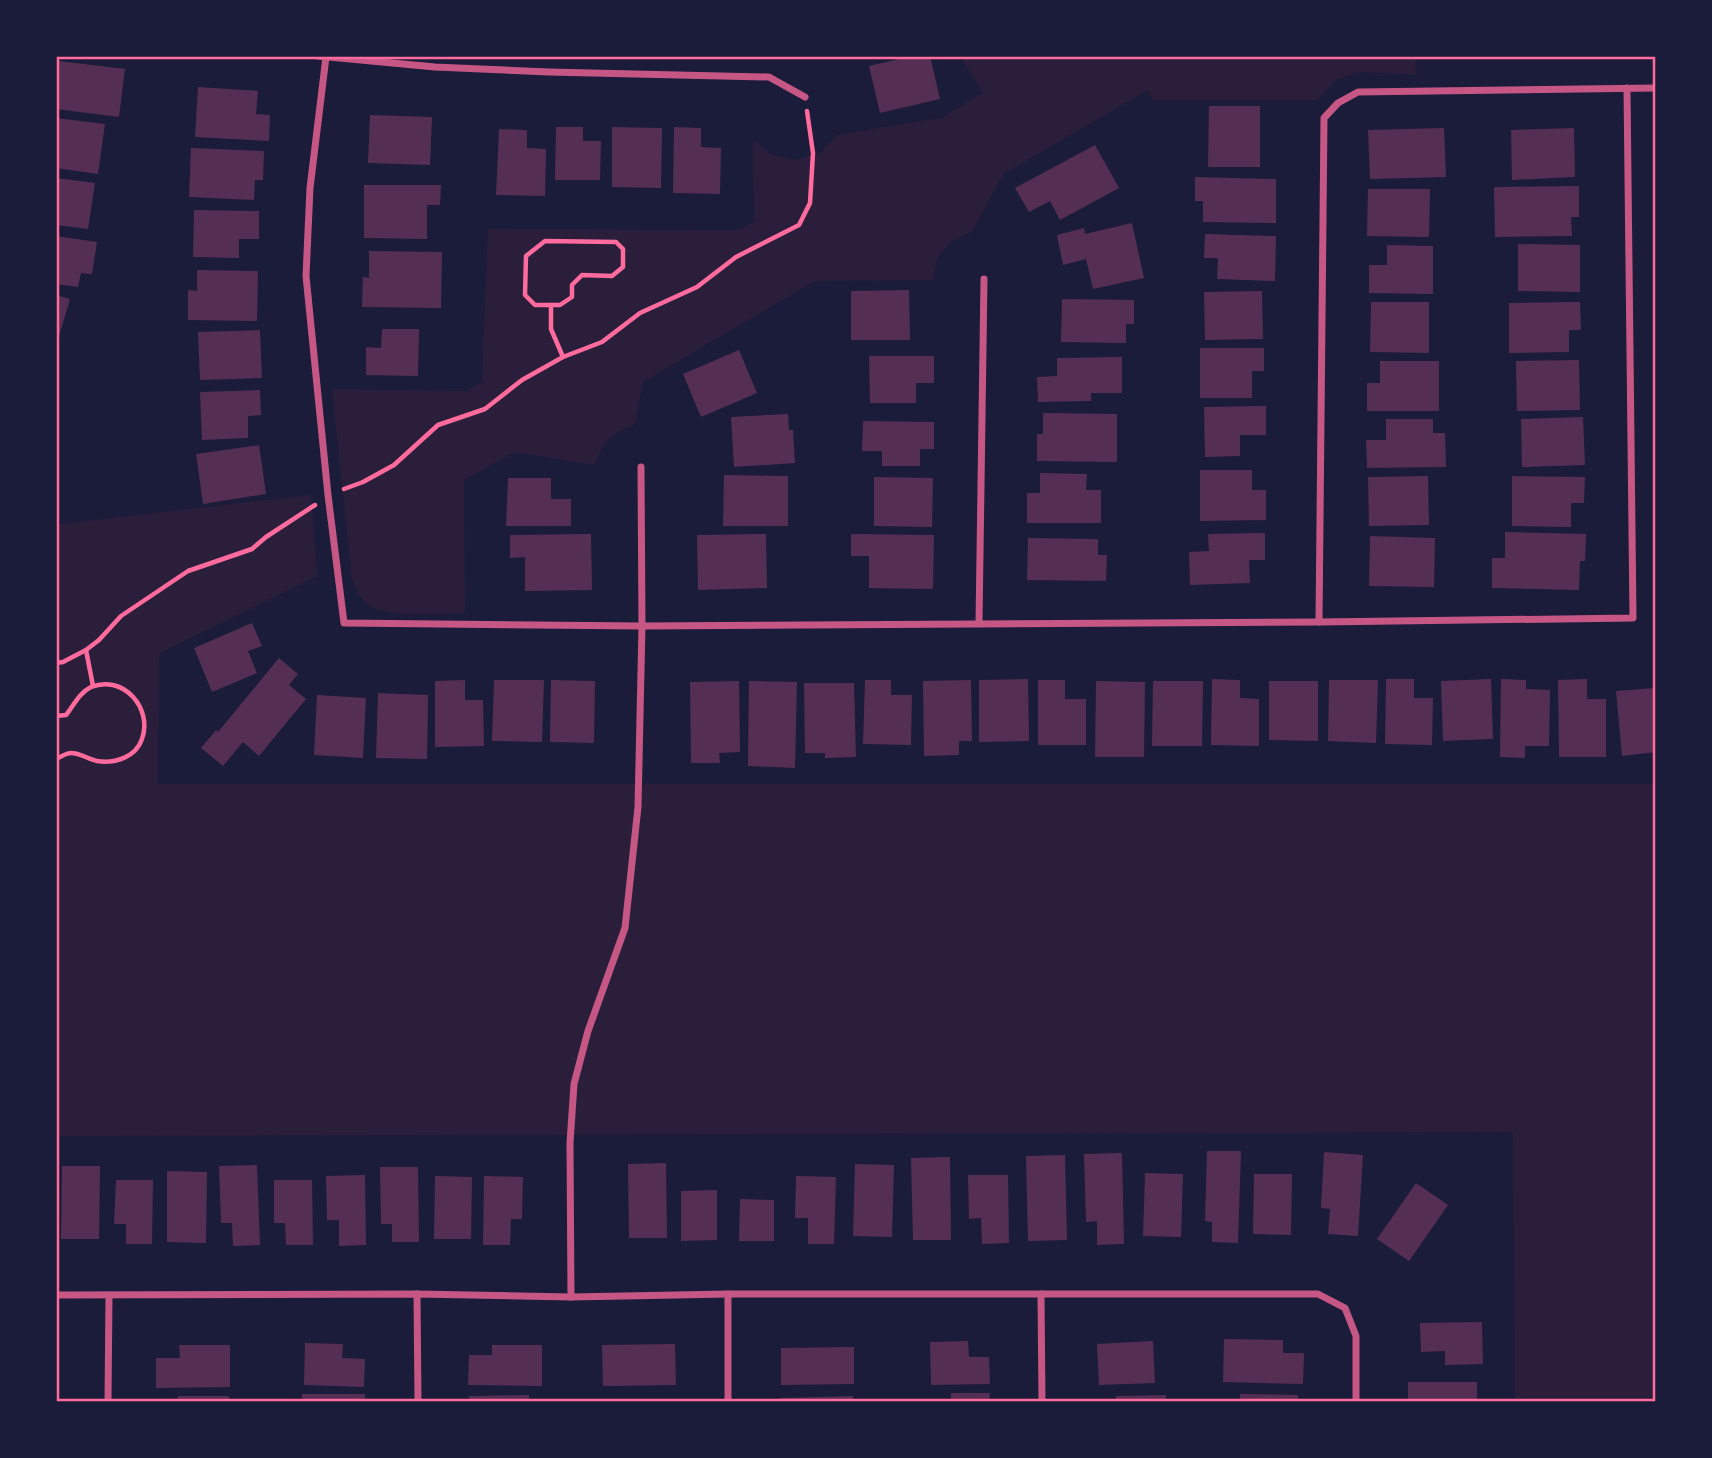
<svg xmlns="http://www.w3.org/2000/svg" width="1712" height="1458" font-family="'PT Sans Narrow',sans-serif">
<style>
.green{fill:#2a1e3b}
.building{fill:#542f53}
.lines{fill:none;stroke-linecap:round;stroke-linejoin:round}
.path{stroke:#ff6b9d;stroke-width:4.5}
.minor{stroke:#c65784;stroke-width:7}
.neatline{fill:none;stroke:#ff6b9d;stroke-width:2.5}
</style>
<rect width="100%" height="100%" fill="#1b1b3a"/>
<g class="green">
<path d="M960 56H1415L1416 75 1359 72 1336 80 1317 100H1153L1148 90 1003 174 972 232 952 241 937 259 933 280 815 281 643 382 635 425C609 434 605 441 594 465L515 452 464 480 465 613C443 613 387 618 370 606 360 599 357 590 352 579L332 389 467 391 482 381 488 229 739 230 754 222 753 140 771 154 795 160 820 153 837 135 941 118 983 93Z"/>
<path d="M311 495 317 576 159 654 158 784H1656V1402H1515L1513 1132 56 1136V585L57 584 59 524Z"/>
</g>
<g class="building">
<path d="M912 56H930L940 99 880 113 869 66Z"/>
<path d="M59 61 125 69 119 117 56 109V82Z"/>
<path d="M198 87 258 91 256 114 270 115 269 141 195 137Z"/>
<path d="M1209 106H1260V167H1208Z"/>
<path d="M370 115 432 117 430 165 368 163Z"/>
<path d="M56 118 105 124 98 174 56 168Z"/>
<path d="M556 127H583V141H601L600 180H555Z"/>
<path d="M612 127 662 128 661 188 612 187Z"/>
<path d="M674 127 701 128V147L721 148 720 194 673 193Z"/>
<path d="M1444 128 1446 177 1370 179 1368 130Z"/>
<path d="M1574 128 1575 177 1512 180 1511 130Z"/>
<path d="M499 129 527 130V148L546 149 545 196 496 195Z"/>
<path d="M1095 145 1119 188 1060 220 1050 201 1029 212 1015 188Z"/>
<path d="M191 148 264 151 263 180H255L254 200 189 197Z"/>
<path d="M1195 177 1276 179V223L1203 222V201H1195Z"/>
<path d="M56 178 95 183 88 229 56 225Z"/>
<path d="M364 185H441L440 205H427V239L364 238Z"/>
<path d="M1579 186V217H1571L1572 236 1495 237 1494 187Z"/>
<path d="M1368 189H1430L1429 237 1367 236Z"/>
<path d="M194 210 259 211V239H239V258L193 257Z"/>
<path d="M1132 223 1144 278 1093 289 1086 259 1063 265 1057 235 1084 228 1085 234Z"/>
<path d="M1205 234 1276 236 1275 281 1217 279 1218 258H1204Z"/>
<path d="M56 236 97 242 92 274 81 273 78 287 56 284Z"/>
<path d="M1518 244 1580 245V292L1518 291Z"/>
<path d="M1387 245 1433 246V294L1369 293V265H1387Z"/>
<path d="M369 251 442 252 441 308 362 307 363 277 369 278Z"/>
<path d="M197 270 258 271 257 321 188 320V290L197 291Z"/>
<path d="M909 290 910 340H851V291Z"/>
<path d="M1262 291 1263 339 1205 340 1204 292Z"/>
<path d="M56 295 70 299 57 343H56Z"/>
<path d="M1062 299 1134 300V324H1126V343L1061 342Z"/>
<path d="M1371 302H1429V353L1370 352Z"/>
<path d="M1580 302 1581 330H1569V352L1509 353V303Z"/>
<path d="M382 329H419L418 376 366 375V347L381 348Z"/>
<path d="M260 330 262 378 200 380 198 332Z"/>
<path d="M1200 348H1264V371H1252V398H1200Z"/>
<path d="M739 350 757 393 701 417 683 374Z"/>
<path d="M869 356H934V383H916V403H870Z"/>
<path d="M1122 357V393H1091V401L1038 402 1037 377 1057 376V358Z"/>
<path d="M1579 360 1580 410 1517 411 1516 361Z"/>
<path d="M1380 361H1439V411H1367V383H1380Z"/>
<path d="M260 390 261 415 248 416V438L202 440 200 392Z"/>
<path d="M1266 406V435H1240V456L1205 457 1204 407Z"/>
<path d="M1043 413 1117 414V462L1037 461V434H1043Z"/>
<path d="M788 414 789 430H793L795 463 734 467 731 417Z"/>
<path d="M1583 417 1585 465 1522 467 1521 419Z"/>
<path d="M1386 419H1433V433H1445L1446 467 1367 468 1366 440H1386Z"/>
<path d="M863 421 934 422V449H920V466H882V451H862Z"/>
<path d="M259 445 266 494 203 504 196 454Z"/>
<path d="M1200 470H1252V490H1266V520L1200 521Z"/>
<path d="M1040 473 1087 474 1086 490H1101V523H1027V493H1040Z"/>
<path d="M724 475 788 476V526H723Z"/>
<path d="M1428 476 1429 525 1369 526 1368 477Z"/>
<path d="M1512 476 1585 477 1584 503H1571V527L1512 526Z"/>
<path d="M874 477 933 478 932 527 874 526Z"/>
<path d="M508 478H551V499H571V526H506Z"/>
<path d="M1505 532 1586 534 1585 561H1580L1579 590 1492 588V558H1505Z"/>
<path d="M1265 533V560H1249L1250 583 1190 585 1189 552 1209 551 1208 534Z"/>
<path d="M591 534 592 590 525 591V557L510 558V535Z"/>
<path d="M766 534 767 588 698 590 697 535Z"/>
<path d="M851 534 934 535 933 589 869 588V556H851Z"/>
<path d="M1370 536 1435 538 1434 587 1369 586Z"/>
<path d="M1028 538 1098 539V555H1107L1106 581 1027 580Z"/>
<path d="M252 623 262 646 248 651 257 673 212 692 194 648Z"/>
<path d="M279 658 298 674 289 685 306 699 259 756 243 742 223 766 201 748 216 730 218 732Z"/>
<path d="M1028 679 1029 741 979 742V680Z"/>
<path d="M1212 679 1240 680V698L1259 699V746L1211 745Z"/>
<path d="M1386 679H1414V698H1433L1432 745 1385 744Z"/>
<path d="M1491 679 1493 739 1443 741 1441 681Z"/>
<path d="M1501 679 1526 680V689L1550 690 1549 746H1525V758L1500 757Z"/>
<path d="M1587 679V699H1606V757H1559L1558 680Z"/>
<path d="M465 680V700H483L484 746 435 747V681Z"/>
<path d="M494 680H544L542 742 492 741Z"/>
<path d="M551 680 595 681 594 743 550 742Z"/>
<path d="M865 680H891V695H912L911 745 863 744Z"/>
<path d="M971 680 972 741H959V755L924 756 923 681Z"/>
<path d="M1038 680H1065V699H1086V745H1038Z"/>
<path d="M1329 680H1378L1376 743 1328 741Z"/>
<path d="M739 681 740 752 719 753 720 763H691L690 682Z"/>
<path d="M749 681 797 682 795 768 748 766Z"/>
<path d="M1096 681 1145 682 1144 757H1095Z"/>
<path d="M1153 681H1203L1202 746H1152Z"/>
<path d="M1269 681H1318V741L1269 740Z"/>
<path d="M804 683H854L856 757 825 758V753H805Z"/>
<path d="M1656 688V752L1622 756 1616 691Z"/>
<path d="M378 693 428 695 427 759 376 758Z"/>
<path d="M317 695 366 698 363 758 314 755Z"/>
<path d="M1207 1151H1241L1238 1243 1212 1242V1222L1205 1221Z"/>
<path d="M1324 1152 1363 1155 1358 1236 1328 1234 1330 1209 1321 1208Z"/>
<path d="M1122 1153 1124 1244 1097 1245V1221L1086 1222 1084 1154Z"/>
<path d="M1065 1155 1067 1240 1028 1241 1026 1156Z"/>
<path d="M950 1157 951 1240H913L911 1158Z"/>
<path d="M666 1163 667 1238H629L628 1164Z"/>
<path d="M855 1164 894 1165 892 1237 853 1236Z"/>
<path d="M257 1165 260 1245 233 1246 232 1223H221L219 1166Z"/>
<path d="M62 1166H100L99 1239H61Z"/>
<path d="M380 1167H418L419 1242H392V1224H381Z"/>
<path d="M167 1171 207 1172 206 1243 167 1242Z"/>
<path d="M1145 1173 1183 1174 1181 1237 1143 1236Z"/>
<path d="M1254 1174H1292L1291 1235 1253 1234Z"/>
<path d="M365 1175 366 1245 339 1246V1220H327L326 1176Z"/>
<path d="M968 1175H1008L1009 1243 982 1244 981 1218 969 1219Z"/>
<path d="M435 1176 472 1177 471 1239H434Z"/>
<path d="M484 1176 523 1177 522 1219H511L510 1245H483Z"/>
<path d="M796 1176 836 1177 834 1244H808V1218H795Z"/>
<path d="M116 1180H153L152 1244H126V1224H114Z"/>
<path d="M274 1180H312L313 1245H286L285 1223H274Z"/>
<path d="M1416 1183 1448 1205 1409 1261 1377 1239Z"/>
<path d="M717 1190V1240L681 1241V1191Z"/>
<path d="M740 1199 774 1200V1241H739Z"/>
<path d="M1482 1322 1483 1364 1445 1365V1351L1421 1352 1420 1323Z"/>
<path d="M1224 1339 1283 1340V1353H1304L1303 1384 1223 1382Z"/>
<path d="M968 1341 969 1357H989L990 1384 931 1385 930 1342Z"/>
<path d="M1153 1341 1155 1383 1099 1385 1097 1344Z"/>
<path d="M305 1343 343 1344 342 1358 365 1359 364 1387 304 1385Z"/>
<path d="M675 1344 676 1385 603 1386 602 1345Z"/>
<path d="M179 1345H230V1387L156 1388V1358H180Z"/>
<path d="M492 1345H542V1386L468 1385 469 1355H492Z"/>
<path d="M854 1347V1384L781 1385V1348Z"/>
<rect x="1408" y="1382" width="69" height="20"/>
<path d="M951 1393H990L989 1402H951Z"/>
<rect x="302" y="1394" width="63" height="8"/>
<path d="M1240 1394 1298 1395V1402H1240Z"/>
<path d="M529 1395V1402H469V1396Z"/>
<path d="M1166 1395V1402H1116V1396Z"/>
<rect x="178" y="1396" width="51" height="6"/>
<path d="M853 1396V1402H780V1398Z"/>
</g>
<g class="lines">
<g class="path">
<path d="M545 241 616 242 623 249V267L612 276 582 275 572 285V297L560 305H535L525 295 526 256Z"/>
<path d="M551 305V329L563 357"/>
<path d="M344 489 363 482 394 465 438 425 485 409 522 380 563 357 602 342 640 313 697 287 736 257 799 225 810 203 813 153 807 111"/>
<path d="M86 650 93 686"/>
<path d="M56 663 63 662 86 650 99 640 121 616 188 571 252 549 266 537 315 505"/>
<path d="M56 716 66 715C74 705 79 693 91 687 123 674 153 708 142 739 136 757 115 764 97 761 88 759 80 753 71 753 66 753 61 757 56 759"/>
</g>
<g class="minor">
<path d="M318 56 435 67 549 72 769 77 805 97"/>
<path d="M326 57 310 188 306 276 328 495 344 623 642 626 1319 622 1633 618 1627 88"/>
<path d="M1319 622 1324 118 1338 103 1358 92 1656 88"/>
<path d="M979 623 984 279"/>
<path d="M417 1294 418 1402"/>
<path d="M728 1294V1402"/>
<path d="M1041 1294 1042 1402"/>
<path d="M56 1295 417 1294 571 1297 728 1294H1318L1345 1308 1356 1336V1402"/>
<path d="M571 1297 570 1143 574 1084 588 1031 625 928 638 807 642 626 641 467"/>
<path d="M108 1402 109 1295"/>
</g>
</g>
<rect width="1712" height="1458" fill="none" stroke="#1b1b3a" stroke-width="116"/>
<rect x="58" y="58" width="1596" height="1342" class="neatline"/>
</svg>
